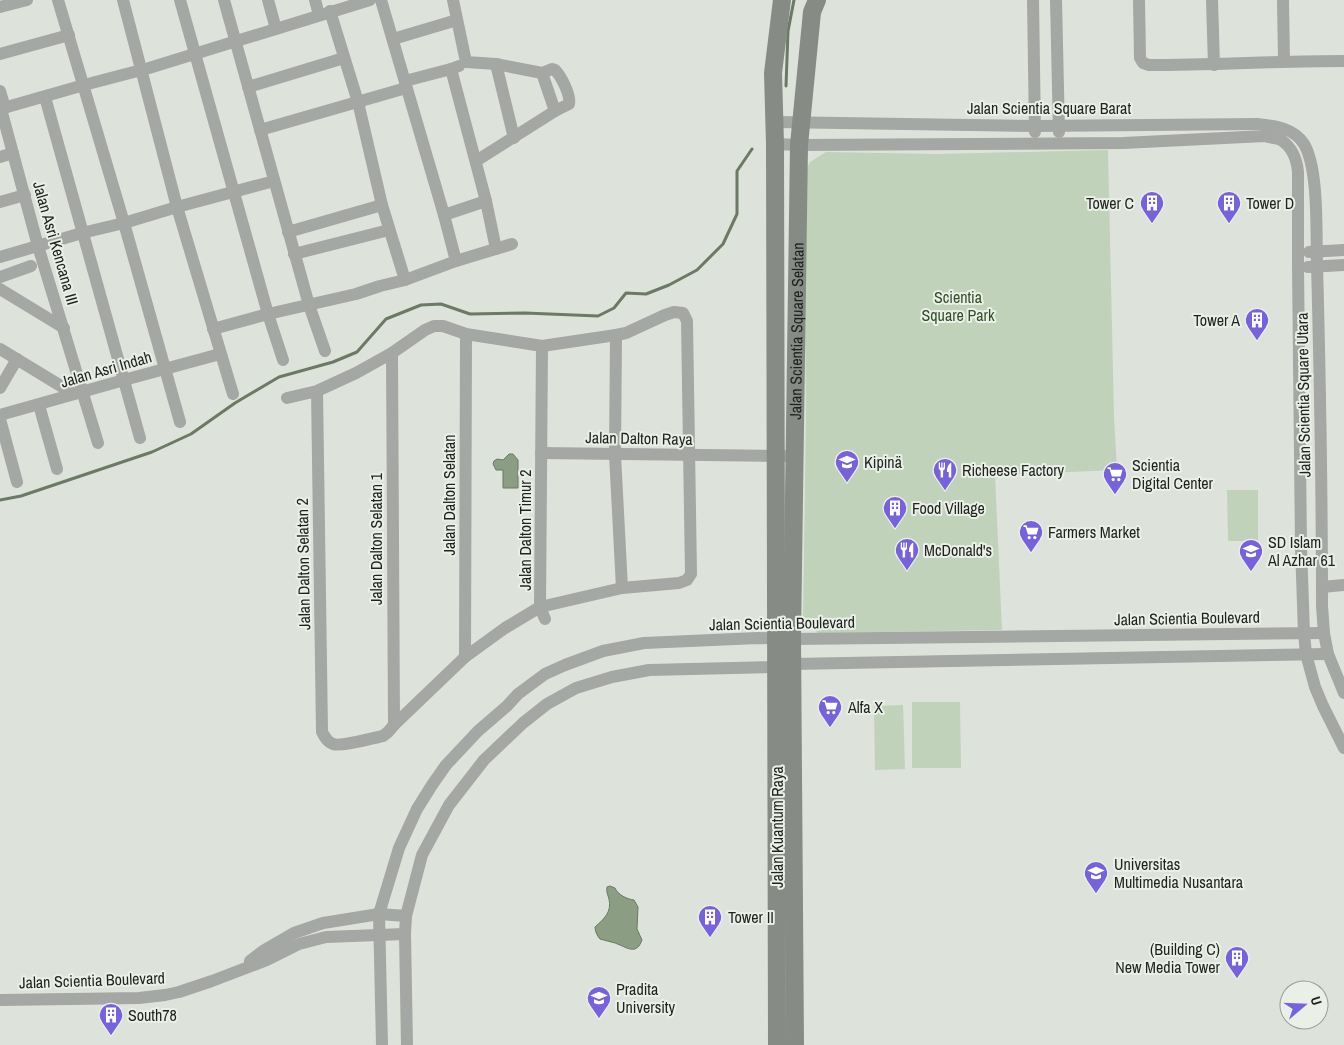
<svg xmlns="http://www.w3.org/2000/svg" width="1344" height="1045" font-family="'Archivo Narrow',sans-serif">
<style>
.green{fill:#c0d2b9}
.water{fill:#8b9e84;stroke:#6b7965}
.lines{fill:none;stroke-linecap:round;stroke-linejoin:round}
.stream{stroke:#6b7965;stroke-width:3}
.street{stroke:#a4a7a3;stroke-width:12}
.secondary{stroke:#878b86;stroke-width:18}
.labels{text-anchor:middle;stroke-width:4;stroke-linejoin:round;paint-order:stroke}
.street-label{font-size:16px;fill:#1f221e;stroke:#eaf0e8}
.poi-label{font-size:16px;fill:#1f221e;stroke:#eaf0e8;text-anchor:start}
.park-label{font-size:16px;fill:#324f27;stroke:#eaf0e8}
</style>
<rect width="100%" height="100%" fill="#dde3da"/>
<g class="green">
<path d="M1108 150 1114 416 1117 470 995 475 1002 630 818 633 803 620 806 412 804 175 810 162 826 152 937 154Z"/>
<path d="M1227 490H1258V541H1228Z"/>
<path d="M912 702H960L961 768H912Z"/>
<path d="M903 705 905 769 875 770 874 706Z"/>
</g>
<g class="water">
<path d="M509 454H513L518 460V488H503V470H496L493 464 494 461 497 459 503 460Z"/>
<path d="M610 886 615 888C618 895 627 899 634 900L638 907 637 929 642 940C637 954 629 949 620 945 614 942 606 941 600 939 597 936 595 931 595 927 604 919 612 912 609 899 608 895 606 892 607 887Z"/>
</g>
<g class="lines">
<g class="stream">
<path d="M786 86 788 31 794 0"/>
<path d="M0 500 21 496 152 452 191 434 235 403 279 377 333 362 357 352 386 319 421 305 441 304 470 314 525 313 598 316 614 308 626 293 646 294 669 285 697 270 723 244 737 214V171L752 149"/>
</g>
<g class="street">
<path d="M58 0 124 223 180 422"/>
<path d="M123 0 177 207 233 394"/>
<path d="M180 0 268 314 283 360"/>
<path d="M224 0 309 305 325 351"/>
<path d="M268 0 276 29"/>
<path d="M315 0 319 15"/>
<path d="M381 0 444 215 456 261"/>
<path d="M453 0 466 62 496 64 542 73 552 69 555 70C561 76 571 95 569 104L555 111 476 161"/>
<path d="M1033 0 1035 132"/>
<path d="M1056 0 1059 132"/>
<path d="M1139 0 1140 58 1143 63 1149 65C1214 65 1279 61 1344 61"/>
<path d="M1212 0 1214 65"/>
<path d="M1283 0 1284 61"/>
<path d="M0 7 27 0"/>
<path d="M330 11 358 102 382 205 405 280"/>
<path d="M393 39 457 20"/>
<path d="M0 54 69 35"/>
<path d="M496 64 514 138"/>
<path d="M451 69 486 201 496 249"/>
<path d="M542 73 555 111"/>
<path d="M405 81 451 69 459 66"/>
<path d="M248 87 344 58"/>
<path d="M0 91 5 108"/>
<path d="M45 97 140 438"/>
<path d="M0 109 84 85 149 68 370 0"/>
<path d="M1 109 38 246 98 443"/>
<path d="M775 122 1035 126 1258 124C1275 126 1294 128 1304 144 1319 169 1316 234 1317 264 1320 378 1322 492 1322 606L1324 633 1328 654 1344 693"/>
<path d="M260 130 406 88"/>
<path d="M775 144 799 145 1123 143 1265 136C1270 138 1277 138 1281 140 1292 147 1297 160 1298 172V267L1301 547 1304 633 1306 654 1315 687 1323 706 1344 748"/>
<path d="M0 157 13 153"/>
<path d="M0 202 25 195"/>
<path d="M444 215 486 201"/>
<path d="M288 232 382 205"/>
<path d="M1309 252 1344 250"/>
<path d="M294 254 389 230"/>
<path d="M0 257 82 233 124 223 177 207 274 181"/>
<path d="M1308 267 1344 265"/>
<path d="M0 277 31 266"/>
<path d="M0 289 64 328"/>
<path d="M213 329 268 314 356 294 380 286 405 280 456 261 512 244"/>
<path d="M616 335 615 455 622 588"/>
<path d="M542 346 540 607 545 619"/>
<path d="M0 349 74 394"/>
<path d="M392 353 394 725"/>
<path d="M0 388 17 359"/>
<path d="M287 398 317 391 356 373 392 353 425 330 434 326H443L466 334 542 346 616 335 626 333 665 315 674 312 683 313 687 321 691 574 687 580 679 583 622 588 540 607 505 628 465 657 394 725 388 732 383 736C372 738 342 747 333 744 327 742 325 737 322 732L317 391"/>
<path d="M39 405 57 469"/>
<path d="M0 415 124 380 220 354"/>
<path d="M0 419 17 482"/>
<path d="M541 453 784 456"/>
<path d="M1322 587 1344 585"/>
<path d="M465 657 466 334"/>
<path d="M250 961 263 951 294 933 323 923 379 914 406 916"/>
<path d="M0 1000 139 998 165 995 179 992 212 981 267 960 299 944 326 937 405 934"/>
<path d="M382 1045 379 914 399 848 417 809 432 785 446 765 478 731 507 706 518 694 545 674 565 665 603 651 644 643 758 638 792 639 1324 633"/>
<path d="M407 1045 405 934 406 916 422 855 449 805 484 760 523 723 547 704 576 688 612 677 649 670 776 667 793 664 1328 654"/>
</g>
<g class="secondary">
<path d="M777 1045 775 144 773 73 782 0"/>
<path id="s1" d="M795 1045 792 639 799 145 812 12 817 0"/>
</g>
</g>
<defs>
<g id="building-pin" transform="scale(1.25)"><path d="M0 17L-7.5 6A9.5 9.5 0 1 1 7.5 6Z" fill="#7761dc" stroke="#eaf0e8"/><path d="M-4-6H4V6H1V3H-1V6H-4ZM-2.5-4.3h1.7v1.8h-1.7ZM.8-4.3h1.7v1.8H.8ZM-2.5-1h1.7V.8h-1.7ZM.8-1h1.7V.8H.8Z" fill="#fff"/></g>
<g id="school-pin" transform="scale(1.25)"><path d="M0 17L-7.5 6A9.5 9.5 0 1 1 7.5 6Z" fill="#7761dc" stroke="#eaf0e8"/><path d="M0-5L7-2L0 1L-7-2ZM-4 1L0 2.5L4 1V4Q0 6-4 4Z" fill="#fff"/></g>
<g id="restaurant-pin" transform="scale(1.25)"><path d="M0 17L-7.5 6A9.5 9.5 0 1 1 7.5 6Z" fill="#7761dc" stroke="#eaf0e8"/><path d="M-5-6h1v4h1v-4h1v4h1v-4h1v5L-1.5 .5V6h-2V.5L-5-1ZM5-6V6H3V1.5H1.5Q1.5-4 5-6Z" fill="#fff"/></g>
<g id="supermarket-pin" transform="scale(1.25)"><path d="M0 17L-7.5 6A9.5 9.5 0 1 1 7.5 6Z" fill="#7761dc" stroke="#eaf0e8"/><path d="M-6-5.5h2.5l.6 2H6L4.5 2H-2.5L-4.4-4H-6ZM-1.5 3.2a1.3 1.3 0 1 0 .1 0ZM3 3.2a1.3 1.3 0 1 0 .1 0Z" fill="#fff"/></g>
<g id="university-pin" transform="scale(1.25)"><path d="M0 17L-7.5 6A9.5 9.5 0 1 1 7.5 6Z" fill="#7761dc" stroke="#eaf0e8"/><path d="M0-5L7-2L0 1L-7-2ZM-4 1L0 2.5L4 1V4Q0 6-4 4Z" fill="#fff"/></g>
</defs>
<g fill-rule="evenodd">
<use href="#building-pin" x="1152" y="203"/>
<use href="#building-pin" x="1229" y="203"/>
<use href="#building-pin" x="1257" y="320"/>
<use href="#school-pin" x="847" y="462"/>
<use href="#restaurant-pin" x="945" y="470"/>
<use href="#supermarket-pin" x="1115" y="474"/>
<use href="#building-pin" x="895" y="508"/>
<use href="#supermarket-pin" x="1031" y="532"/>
<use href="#restaurant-pin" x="907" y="550"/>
<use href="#school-pin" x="1251" y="551"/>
<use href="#supermarket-pin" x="830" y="707"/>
<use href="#university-pin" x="1096" y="873"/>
<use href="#building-pin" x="710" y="917"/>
<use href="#building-pin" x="1237" y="958"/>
<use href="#university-pin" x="599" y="998"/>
<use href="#building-pin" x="111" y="1015"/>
</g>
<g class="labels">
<g class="street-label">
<text x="1049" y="114">Jalan Scientia Square Barat</text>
<text transform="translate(56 243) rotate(74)" y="6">Jalan Asri Kencana III</text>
<text dy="6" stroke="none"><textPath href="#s1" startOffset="714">Jalan Scientia Square Selatan</textPath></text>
<text transform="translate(106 369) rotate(-16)" y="6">Jalan Asri Indah</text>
<text transform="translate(1303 395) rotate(-91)" y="6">Jalan Scientia Square Utara</text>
<text transform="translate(639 438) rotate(1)" y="6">Jalan Dalton Raya</text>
<text transform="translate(449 495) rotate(-90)" y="6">Jalan Dalton Selatan</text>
<text transform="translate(525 530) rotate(-90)" y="6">Jalan Dalton Timur 2</text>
<text transform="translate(376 539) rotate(-90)" y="6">Jalan Dalton Selatan 1</text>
<text transform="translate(303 564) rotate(-91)" y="6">Jalan Dalton Selatan 2</text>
<text transform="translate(1187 618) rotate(-1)" y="6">Jalan Scientia Boulevard</text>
<text transform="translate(782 623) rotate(-1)" y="6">Jalan Scientia Boulevard</text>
<text transform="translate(777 827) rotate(-90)" y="6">Jalan Kuantum Raya</text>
<text transform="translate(92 980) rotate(-2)" y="6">Jalan Scientia Boulevard</text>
</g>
<g class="poi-label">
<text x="1134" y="209" text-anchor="end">Tower C</text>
<text x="1246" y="209">Tower D</text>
<text x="1240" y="326" text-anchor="end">Tower A</text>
<text x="864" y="468">Kipinä</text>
<text x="1132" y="471">Scientia<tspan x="1132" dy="18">Digital Center</tspan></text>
<text x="962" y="476">Richeese Factory</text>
<text x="912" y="514">Food Village</text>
<text x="1048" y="538">Farmers Market</text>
<text x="1268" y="548">SD Islam<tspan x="1268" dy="18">Al Azhar 61</tspan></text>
<text x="924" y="556">McDonald's</text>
<text x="848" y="713">Alfa X</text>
<text x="1114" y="870">Universitas<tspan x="1114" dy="18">Multimedia Nusantara</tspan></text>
<text x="728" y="923">Tower II</text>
<text x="1220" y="955" text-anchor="end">(Building C)<tspan x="1220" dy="18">New Media Tower</tspan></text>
<text x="616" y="995">Pradita<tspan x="616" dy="18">University</tspan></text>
<text x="128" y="1021">South78</text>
</g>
<g class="park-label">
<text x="958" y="303">Scientia<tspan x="958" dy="18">Square Park</tspan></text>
</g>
</g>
<g transform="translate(1304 1005) rotate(71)"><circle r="24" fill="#eaf0e8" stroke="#999e97"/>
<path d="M0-4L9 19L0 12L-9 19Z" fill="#7761dc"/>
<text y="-8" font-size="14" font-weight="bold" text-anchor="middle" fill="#1f221e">U</text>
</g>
</svg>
